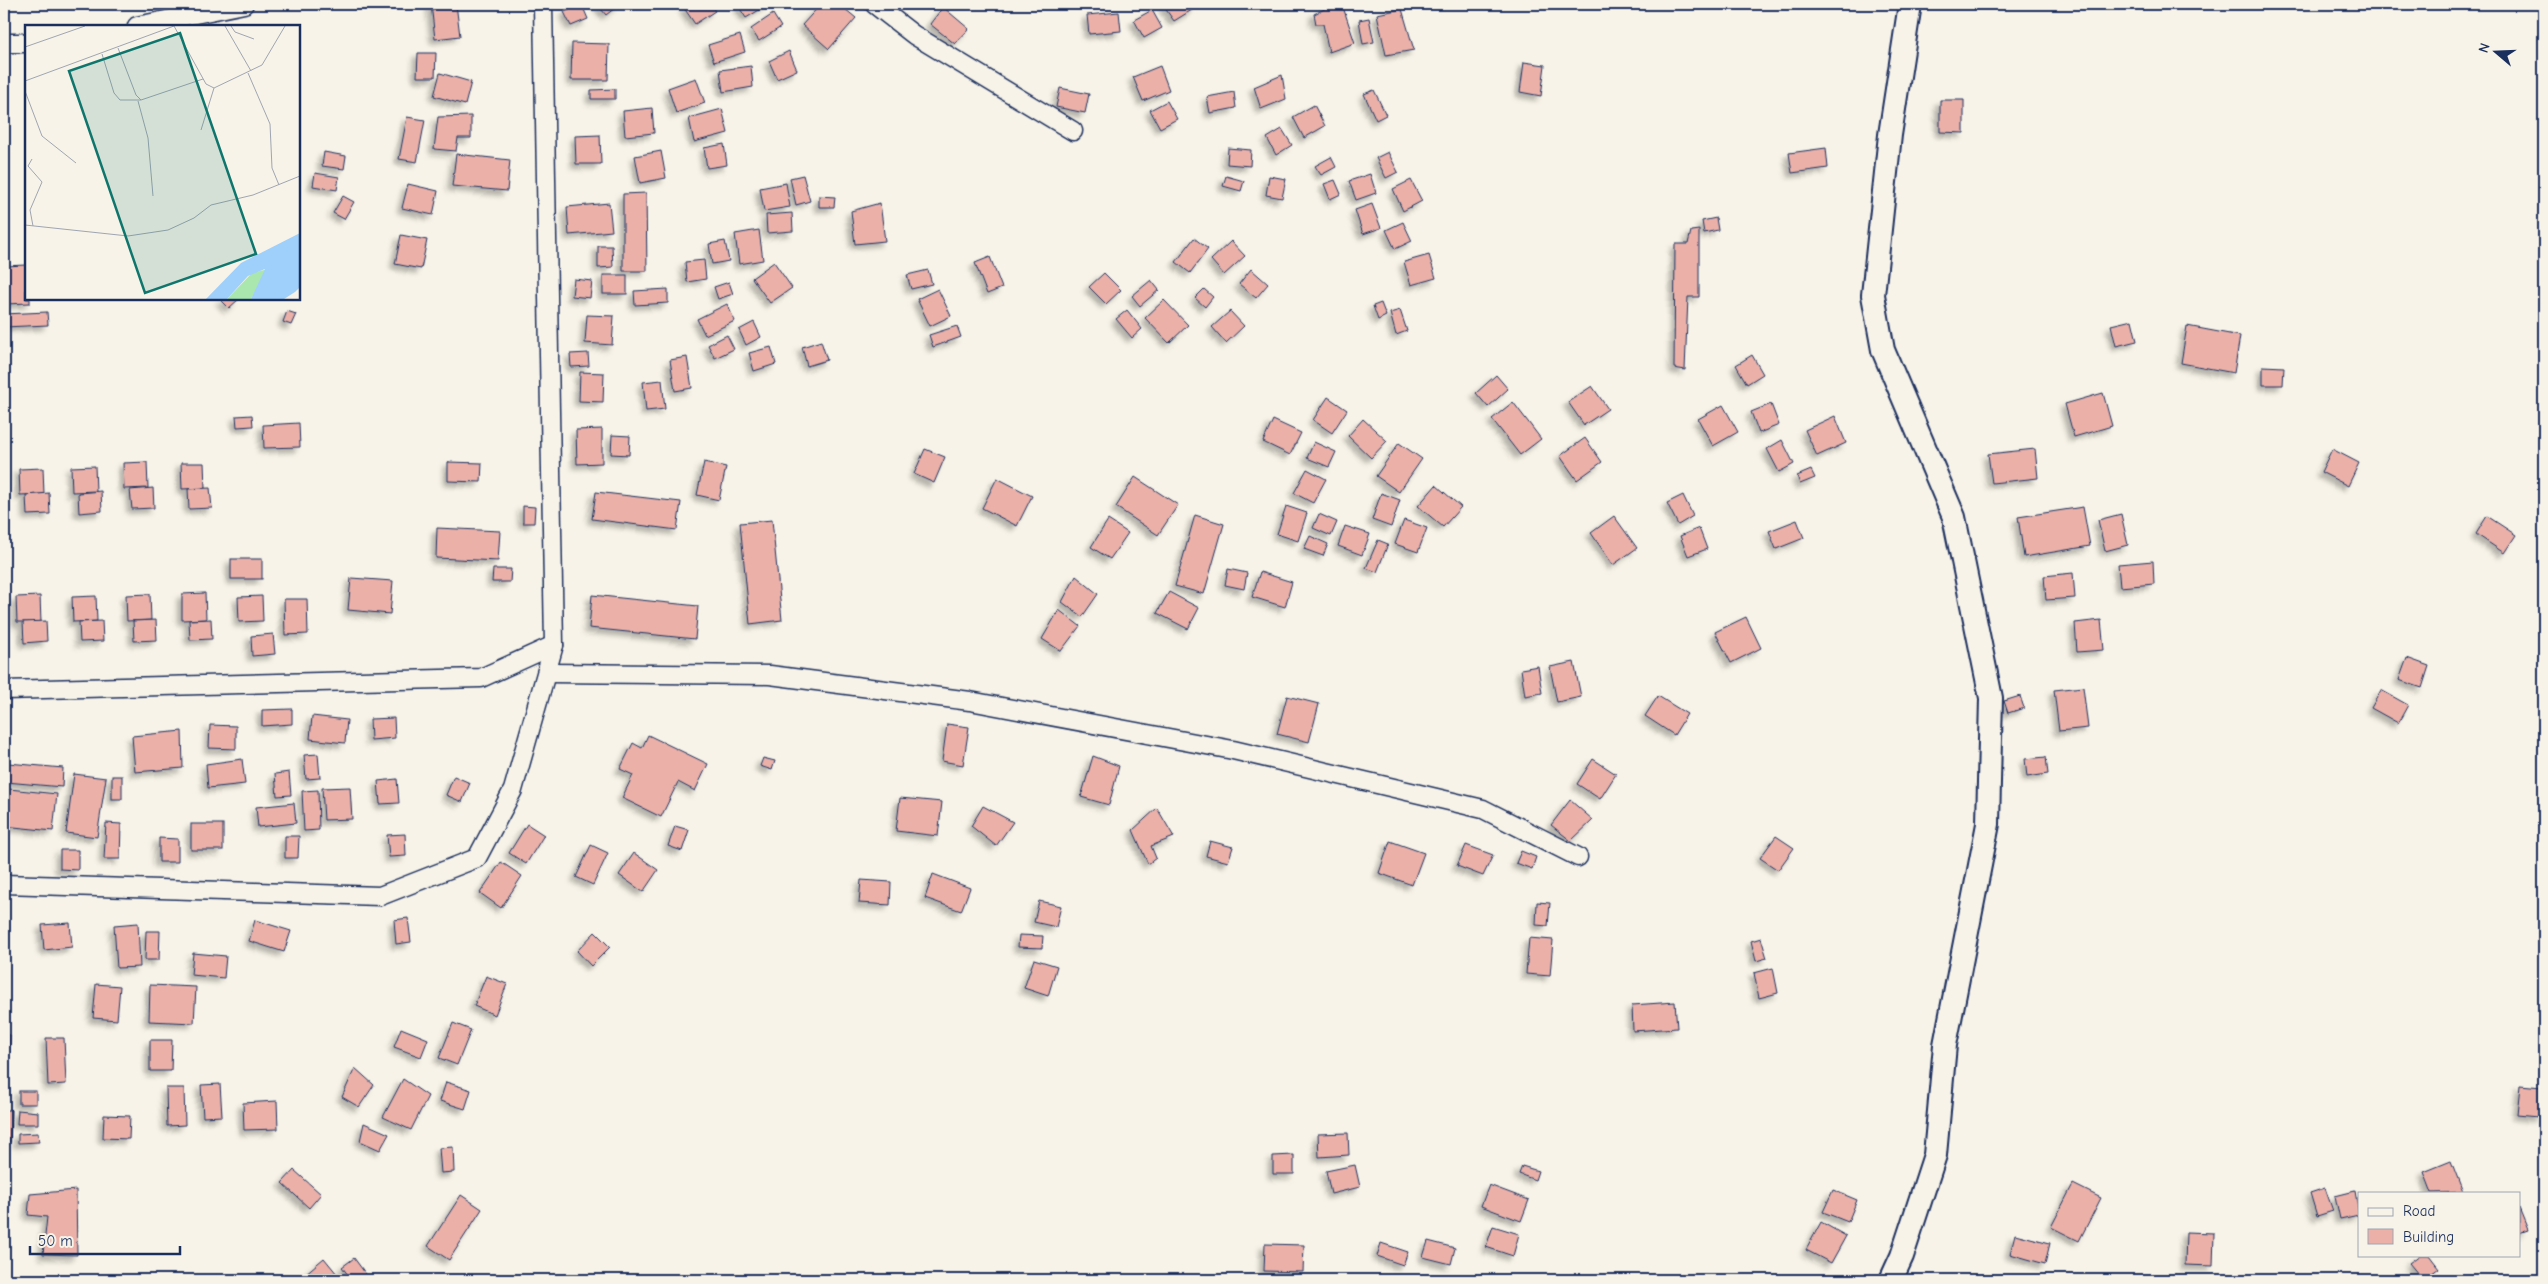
<svg xmlns="http://www.w3.org/2000/svg" width="2548" height="1284" font-family="'Comic Neue',sans-serif">
<style>
.building{fill:#ebb1a8;stroke:#1b2f5e;filter:url(#shadow)}
.lines{fill:none;stroke-linecap:round;stroke-linejoin:round}
.minor-casing{stroke:#1b2f5e;stroke-width:21}
.tertiary-casing{stroke:#1b2f5e;stroke-width:26}
.minor{stroke:#f7f3e8;stroke-width:18}
.tertiary{stroke:#f7f3e8;stroke-width:22}
.inset-road{fill:none;stroke:#9fa5b1;stroke-width:1}
.view{fill:#0f766e;fill-opacity:0.15;stroke:#0f766e;stroke-width:2.5}
.inset-edge{fill:none;stroke:#1b2f5e;stroke-width:2.5}
</style>
<defs>
<filter id="shadow"><feDropShadow dx="-4.5" dy="4.5" stdDeviation="2.5" flood-color="#0004"/></filter>
</defs>
<rect width="100%" height="100%" fill="#f7f3e8"/>
<filter id="ink" filterUnits="userSpaceOnUse"><feTurbulence type="fractalNoise" baseFrequency=".02" numOctaves="2"/><feDisplacementMap in="SourceGraphic" scale="10" xChannelSelector="R" yChannelSelector="G"/><feConvolveMatrix kernelMatrix="1 2 1 2 8 2 1 2 1" color-interpolation-filters="sRGB"/></filter>
<g filter="url(#ink)">
<g class="building">
<path d="M431 4H456L460 36 435 39Z"/>
<path d="M597 4H620L606 15Z"/>
<path d="M691 4H710L715 11 695 24 684 8Z"/>
<path d="M737 4H769L746 18Z"/>
<path d="M821 4H839L856 18 829 49 802 25Z"/>
<path d="M1162 4H1192L1195 8 1174 21Z"/>
<path d="M1335 4H1342L1355 43 1329 52 1323 24H1316L1314 14Z"/>
<path d="M582 5 588 19 571 26 564 12Z"/>
<path d="M943 7 969 29 955 44 930 24Z"/>
<path d="M1402 9 1414 50 1386 55 1377 14Z"/>
<path d="M1152 10 1162 28 1144 38 1134 20Z"/>
<path d="M1119 12 1121 31 1089 34 1087 15Z"/>
<path d="M773 14 781 27 759 41 751 29Z"/>
<path d="M1369 18 1374 42 1363 44 1359 20Z"/>
<path d="M740 35 745 52 714 62 708 45Z"/>
<path d="M572 43 609 44 608 80H571Z"/>
<path d="M789 51 797 70 777 79 769 61Z"/>
<path d="M418 53H436L435 77H417Z"/>
<path d="M1524 62 1545 65 1541 96 1520 92Z"/>
<path d="M751 66 753 87 723 92 720 70Z"/>
<path d="M1160 66 1169 90 1143 101 1133 77Z"/>
<path d="M440 73 471 82 465 105 434 96Z"/>
<path d="M1282 75 1286 99 1261 109 1254 87Z"/>
<path d="M696 78 705 103 676 113 668 88Z"/>
<path d="M1060 88 1089 94 1085 113 1056 107Z"/>
<path d="M615 89V99H591V90Z"/>
<path d="M1374 90 1386 115 1376 120 1364 94Z"/>
<path d="M1234 92 1236 108 1210 113 1207 97Z"/>
<path d="M1940 100H1964V133L1940 132Z"/>
<path d="M1167 101 1177 119 1160 128 1150 110Z"/>
<path d="M1314 105 1325 126 1304 138 1293 117Z"/>
<path d="M652 108 654 133 625 136 623 111Z"/>
<path d="M722 109 728 133 694 142 689 118Z"/>
<path d="M471 116V138H458L456 151 434 149 438 117Z"/>
<path d="M407 117 425 120 417 162 399 159Z"/>
<path d="M1282 129 1292 145 1276 155 1267 138Z"/>
<path d="M600 135 601 164H576L575 136Z"/>
<path d="M724 144 727 165 707 168 704 148Z"/>
<path d="M1228 148 1251 150 1250 166 1227 164Z"/>
<path d="M1826 148 1828 168 1792 173 1789 153Z"/>
<path d="M661 151 666 178 640 183 635 156Z"/>
<path d="M324 152 346 156 344 169 322 166Z"/>
<path d="M1388 152 1398 172 1386 178 1376 158Z"/>
<path d="M456 154 510 160 507 191 452 186Z"/>
<path d="M1331 157 1336 167 1321 175 1315 166Z"/>
<path d="M315 173 339 177 337 190 313 186Z"/>
<path d="M1370 174 1376 193 1356 200 1349 181Z"/>
<path d="M803 175 810 201 796 205 790 178Z"/>
<path d="M1226 176 1244 181 1241 191 1223 186Z"/>
<path d="M1269 176 1286 179 1282 198 1266 195Z"/>
<path d="M1335 180 1341 194 1330 199 1324 184Z"/>
<path d="M1411 180 1422 201 1403 211 1393 189Z"/>
<path d="M786 183 790 207 764 211 760 188Z"/>
<path d="M408 184 438 191 433 215 402 208Z"/>
<path d="M646 193 647 271H623V194Z"/>
<path d="M343 196 354 202 344 219 333 213Z"/>
<path d="M819 196 835 197 834 207H819Z"/>
<path d="M609 203 612 231 569 235 567 207Z"/>
<path d="M880 203 885 241 855 244 851 211Z"/>
<path d="M1372 204 1381 228 1363 234 1355 210Z"/>
<path d="M792 213 793 231 767 233 766 215Z"/>
<path d="M1716 218 1718 230 1704 233 1702 221Z"/>
<path d="M1403 222 1412 241 1395 249 1386 230Z"/>
<path d="M759 230 763 260 739 264 735 234Z"/>
<path d="M1699 230V297H1688L1685 370 1674 368 1675 244H1688L1691 231Z"/>
<path d="M401 235 427 240 421 269 395 264Z"/>
<path d="M1194 238 1208 249 1190 273 1176 262Z"/>
<path d="M725 241 729 261 712 264 709 244Z"/>
<path d="M1231 241 1245 256 1224 275 1211 260Z"/>
<path d="M598 246H612L613 267 598 268Z"/>
<path d="M1429 255 1436 278 1411 285 1404 262Z"/>
<path d="M990 257 1002 288 987 294 975 263Z"/>
<path d="M704 260 706 279 687 282 685 262Z"/>
<path d="M774 262 792 288 770 303 752 278Z"/>
<path d="M26 265V299H30V303L4 304V266Z"/>
<path d="M1251 269 1268 284 1256 298 1239 284Z"/>
<path d="M928 270 932 284 911 289 907 275Z"/>
<path d="M1104 273 1121 290 1106 304 1089 287Z"/>
<rect x="603" y="275" width="24" height="19"/>
<path d="M574 279 592 281 590 298 572 296Z"/>
<path d="M1151 280 1159 290 1140 306 1132 296Z"/>
<path d="M729 282 733 294 718 299 714 287Z"/>
<path d="M668 289V303L635 305 634 291Z"/>
<path d="M938 289 951 316 930 326 917 299Z"/>
<path d="M1204 289 1213 297 1205 307 1195 298Z"/>
<path d="M220 299H239L229 308Z"/>
<path d="M1164 300 1188 325 1169 343 1145 318Z"/>
<path d="M1381 303 1386 316 1378 320 1373 306Z"/>
<path d="M727 304 735 321 705 335 697 319Z"/>
<path d="M1127 310 1142 329 1132 338 1116 319Z"/>
<path d="M1400 310 1407 331 1396 335 1390 313Z"/>
<path d="M287 311 296 314 291 325 283 322Z"/>
<path d="M1230 311 1244 326 1226 343 1212 327Z"/>
<path d="M47 312 48 325 4 327V314Z"/>
<path d="M587 315 614 316 612 345 585 343Z"/>
<path d="M2132 320 2137 341 2116 346 2111 325Z"/>
<path d="M754 322 761 337 746 345 739 330Z"/>
<path d="M957 326 961 337 933 347 929 335Z"/>
<path d="M2187 326 2240 336 2234 373 2181 363Z"/>
<path d="M727 335 734 349 715 358 708 345Z"/>
<path d="M821 341 827 360 807 366 802 347Z"/>
<path d="M771 347 776 364 754 371 749 353Z"/>
<path d="M588 353 589 366 571 367 570 354Z"/>
<path d="M1752 355 1763 374 1747 384 1736 365Z"/>
<path d="M687 357 692 388 675 391 670 360Z"/>
<path d="M2263 366 2284 367 2283 385H2263Z"/>
<path d="M580 372 604 373 603 402 579 401Z"/>
<path d="M1496 375 1508 389 1488 407 1476 393Z"/>
<path d="M662 380 665 409 646 411 643 382Z"/>
<path d="M1592 386 1608 409 1584 425 1568 402Z"/>
<path d="M2103 393 2112 426 2074 437 2065 404Z"/>
<path d="M1328 397 1347 410 1332 433 1313 420Z"/>
<path d="M1513 402 1541 439 1520 455 1492 419Z"/>
<path d="M1771 404 1779 425 1759 433 1751 412Z"/>
<path d="M1723 405 1738 432 1713 446 1698 419Z"/>
<path d="M252 415 253 426 237 427 236 416Z"/>
<path d="M1835 416 1846 443 1817 456 1805 430Z"/>
<path d="M1363 419 1387 441 1371 458 1348 436Z"/>
<path d="M1273 420 1301 433 1290 455 1263 442Z"/>
<path d="M299 423 300 447 264 448 263 425Z"/>
<path d="M602 429V463L577 464 576 430Z"/>
<path d="M612 435 630 436 629 455 611 454Z"/>
<path d="M1585 438 1602 462 1577 480 1560 456Z"/>
<path d="M1782 440 1794 464 1779 472 1767 449Z"/>
<path d="M1314 442 1336 452 1329 467 1307 458Z"/>
<path d="M1399 443 1422 459 1399 492 1376 476Z"/>
<path d="M925 449 945 457 934 483 914 474Z"/>
<path d="M2035 449 2038 478 1992 483 1988 454Z"/>
<path d="M2332 449 2359 463 2348 486 2321 472Z"/>
<path d="M147 462 148 488 124 489 123 463Z"/>
<path d="M448 462 482 463 481 482 448 481Z"/>
<path d="M704 462 726 467 719 500 697 495Z"/>
<path d="M181 463H204L205 488 182 489Z"/>
<path d="M95 466 96 491 72 492 71 467Z"/>
<path d="M43 468 44 494 20 495 19 469Z"/>
<path d="M1307 469 1326 479 1313 503 1294 493Z"/>
<path d="M1811 470 1815 478 1800 484 1797 476Z"/>
<path d="M1135 477 1178 505 1158 535 1116 507Z"/>
<path d="M997 478 1032 496 1017 526 982 508Z"/>
<path d="M1436 485 1461 507 1443 527 1418 506Z"/>
<path d="M153 488 154 508 132 509 130 490Z"/>
<path d="M210 488 212 508 189 509 188 489Z"/>
<path d="M101 491 102 511 79 513 78 493Z"/>
<path d="M596 492 681 502 677 530 592 519Z"/>
<path d="M49 493 50 514 27 515 26 495Z"/>
<path d="M1381 493 1400 500 1391 527 1372 520Z"/>
<path d="M1683 495 1693 516 1678 525 1667 503Z"/>
<path d="M523 506 535 507 534 523H523Z"/>
<path d="M1286 506 1307 513 1298 541 1277 534Z"/>
<path d="M2083 507 2090 546 2024 557 2018 517Z"/>
<path d="M1319 514 1337 522 1331 536 1313 528Z"/>
<path d="M2121 514 2128 545 2105 551 2098 520Z"/>
<path d="M1195 515 1224 524 1204 594 1175 586Z"/>
<path d="M1614 516 1637 548 1613 565 1591 533Z"/>
<path d="M2487 516 2516 535 2504 553 2476 534Z"/>
<path d="M772 520 782 620 750 624 740 523Z"/>
<path d="M1108 520 1128 533 1110 559 1091 547Z"/>
<path d="M1404 520 1427 528 1418 552 1395 544Z"/>
<path d="M1797 520 1804 538 1776 549 1769 531Z"/>
<path d="M1345 526 1370 534 1362 555 1338 546Z"/>
<path d="M437 528 500 531 498 561 436 558Z"/>
<path d="M1699 528 1707 549 1688 556 1680 536Z"/>
<path d="M1310 536 1328 544 1323 556 1304 549Z"/>
<path d="M1378 540 1388 544 1377 572 1366 568Z"/>
<rect x="231" y="559" width="31" height="20"/>
<path d="M2153 561 2154 584 2120 587 2118 564Z"/>
<path d="M493 569H511L510 582H492Z"/>
<path d="M1228 569 1247 573 1244 589 1225 585Z"/>
<path d="M1260 572 1292 582 1285 607 1252 597Z"/>
<path d="M2073 573 2075 598 2046 600 2044 576Z"/>
<path d="M1076 576 1098 594 1082 617 1062 602Z"/>
<path d="M351 578 393 581 390 614 348 610Z"/>
<path d="M1169 592 1199 608 1188 629 1157 613Z"/>
<path d="M205 593 206 619 182 620V594Z"/>
<path d="M150 594 151 620 127 621 126 595Z"/>
<path d="M592 595 698 606 695 639 589 628Z"/>
<path d="M40 596 41 622H17L16 597Z"/>
<path d="M96 596 97 621 73 622 72 597Z"/>
<path d="M262 596 263 621 239 622 238 597Z"/>
<path d="M284 599H307L308 634 285 635Z"/>
<path d="M1059 610 1080 626 1061 651 1042 639Z"/>
<path d="M1746 617 1761 648 1731 663 1715 632Z"/>
<path d="M211 619 212 639 190 640 189 620Z"/>
<path d="M156 620 157 640 134 641 133 621Z"/>
<path d="M2101 620 2104 650 2077 652 2075 623Z"/>
<path d="M46 621 47 641 24 643 23 622Z"/>
<path d="M102 621 103 641 80 642 79 622Z"/>
<path d="M273 634 275 654 252 656 251 636Z"/>
<path d="M2407 658 2429 666 2422 688 2399 680Z"/>
<path d="M1574 662 1581 697 1557 702 1550 667Z"/>
<path d="M1538 666 1542 693 1525 696 1521 669Z"/>
<path d="M2083 687 2088 728 2059 731 2054 690Z"/>
<path d="M2381 690 2408 705 2398 723 2371 708Z"/>
<path d="M1287 696 1319 704 1309 742 1277 734Z"/>
<path d="M1658 696 1687 714 1674 735 1645 716Z"/>
<path d="M2020 696 2024 708 2008 713 2004 701Z"/>
<path d="M292 709V724L262 726V710Z"/>
<path d="M312 716 347 720 345 743 310 739Z"/>
<path d="M394 718 395 738 371 740 370 719Z"/>
<path d="M947 724 969 727 963 765 942 761Z"/>
<path d="M210 725 236 726V749L209 748Z"/>
<path d="M182 731 183 768 135 772 132 736Z"/>
<path d="M648 735 708 764 695 791 678 782 661 817 622 798 633 775 620 769 633 743 642 748Z"/>
<path d="M318 754 320 778 306 779 304 755Z"/>
<path d="M1093 756 1119 766 1109 805 1081 797Z"/>
<path d="M2046 757 2048 774 2027 777 2025 759Z"/>
<path d="M763 758 775 761 772 770 760 766Z"/>
<path d="M242 759 245 784 208 788 206 764Z"/>
<path d="M1593 759 1616 774 1600 799 1577 784Z"/>
<path d="M8 763 63 768 62 787 6 782Z"/>
<path d="M289 772 291 795 277 796 275 774Z"/>
<path d="M74 774 106 778 97 837 66 833Z"/>
<rect x="112" y="776" width="10" height="23"/>
<path d="M454 776 470 783 462 802 446 795Z"/>
<path d="M397 779 399 803 380 804 378 781Z"/>
<path d="M350 787 352 819 324 820 322 788Z"/>
<path d="M9 789 57 794 53 831 4 826Z"/>
<path d="M318 790 319 830 304 831 302 791Z"/>
<path d="M900 798 942 802 938 836 896 831Z"/>
<path d="M1570 800 1593 820 1571 841 1551 825Z"/>
<path d="M294 803 296 823 258 827 256 807Z"/>
<path d="M983 806 1013 822 996 846 971 826Z"/>
<path d="M1157 808 1174 837 1151 846 1156 858 1148 864 1133 830Z"/>
<path d="M106 823 121 824 120 859H104Z"/>
<rect x="191" y="824" width="32" height="26"/>
<path d="M527 824 544 835 526 864 509 853Z"/>
<path d="M675 826 689 830 682 851 668 846Z"/>
<path d="M405 834 406 856 389 857 387 835Z"/>
<path d="M285 836H299L298 858H285Z"/>
<path d="M1776 836 1794 848 1778 870 1760 858Z"/>
<path d="M159 838 178 839V862H159Z"/>
<path d="M1210 841 1233 847 1228 862 1206 856Z"/>
<path d="M1390 841 1424 853 1412 885 1379 873Z"/>
<path d="M591 845 608 853 593 885 576 877Z"/>
<path d="M1466 845 1493 855 1483 876 1457 866Z"/>
<path d="M60 850H78V870L60 869Z"/>
<path d="M1521 851 1536 857 1532 869 1516 863Z"/>
<path d="M634 853 658 870 643 892 619 875Z"/>
<path d="M501 862 522 876 501 908 480 893Z"/>
<path d="M933 874 970 888 961 911 925 898Z"/>
<path d="M861 880 891 882 890 905 859 903Z"/>
<path d="M1039 901 1061 906 1056 927 1034 922Z"/>
<path d="M1537 902 1550 903 1548 926 1536 925Z"/>
<path d="M408 918 411 942 396 944 394 920Z"/>
<path d="M255 920 291 931 284 952 249 941Z"/>
<path d="M70 923 72 947 44 950 42 925Z"/>
<path d="M138 923 140 967 117 968 114 925Z"/>
<path d="M146 931H160L159 960H145Z"/>
<path d="M595 932 610 947 591 966 577 951Z"/>
<path d="M1019 935 1043 936 1042 948 1018 947Z"/>
<path d="M1529 938 1553 940 1550 976 1526 974Z"/>
<path d="M1761 938 1767 958 1756 961 1751 941Z"/>
<path d="M193 953 226 956 224 978 191 975Z"/>
<path d="M1034 959 1057 966 1048 996 1024 988Z"/>
<path d="M1773 968 1778 993 1759 998 1754 973Z"/>
<path d="M486 976 507 984 495 1015 474 1006Z"/>
<path d="M96 984 120 986 117 1020 93 1018Z"/>
<path d="M150 985 196 987 194 1023 149 1021Z"/>
<path d="M1675 1002 1677 1028 1633 1031 1632 1005Z"/>
<path d="M453 1023 471 1030 457 1065 439 1058Z"/>
<path d="M401 1028 428 1039 421 1057 394 1047Z"/>
<path d="M4 1034 10 1035 9 1060 4 1061Z"/>
<path d="M46 1038H64L66 1084 48 1085Z"/>
<path d="M150 1040H172L171 1071H150Z"/>
<path d="M355 1068 374 1085 359 1107 342 1097Z"/>
<path d="M403 1079 428 1096 411 1130 383 1117Z"/>
<path d="M446 1082 471 1090 465 1109 440 1101Z"/>
<path d="M220 1084 222 1116 203 1117 201 1085Z"/>
<path d="M2520 1085 2542 1087 2539 1117 2517 1115Z"/>
<path d="M166 1088H184L185 1125 167 1126Z"/>
<rect x="19" y="1091" width="17" height="13"/>
<path d="M277 1101 278 1129 244 1130 243 1103Z"/>
<path d="M4 1110H11L10 1142H4Z"/>
<path d="M18 1110 38 1112V1124H17Z"/>
<path d="M104 1115 130 1116 129 1139 103 1138Z"/>
<path d="M364 1123 389 1134 380 1150 360 1141Z"/>
<path d="M38 1133 39 1142 18 1143V1134Z"/>
<path d="M1348 1133 1349 1155 1319 1157 1318 1134Z"/>
<path d="M453 1147 454 1172 441 1173 439 1148Z"/>
<path d="M1294 1155V1174H1273V1156Z"/>
<path d="M2451 1161 2463 1192 2432 1193 2424 1172Z"/>
<path d="M1355 1165 1360 1187 1331 1194 1326 1171Z"/>
<path d="M1522 1166 1538 1171 1535 1180 1519 1174Z"/>
<path d="M294 1170 321 1194 309 1208 282 1183Z"/>
<path d="M2073 1184 2101 1198 2079 1241 2051 1227Z"/>
<path d="M1489 1185 1529 1200 1521 1221 1481 1206Z"/>
<path d="M2325 1188 2333 1211 2317 1216 2310 1193Z"/>
<path d="M76 1190 77 1255 43 1254 47 1217 28 1215 30 1194Z"/>
<path d="M1833 1190 1857 1200 1848 1222 1823 1212Z"/>
<path d="M2355 1191 2359 1215 2340 1219 2335 1196Z"/>
<path d="M461 1195 482 1209 449 1260 428 1246Z"/>
<path d="M2519 1208 2528 1230 2519 1233Z"/>
<path d="M1821 1222 1846 1236 1831 1263 1806 1250Z"/>
<path d="M1493 1226 1519 1234 1513 1256 1486 1247Z"/>
<path d="M2186 1232 2214 1233 2213 1266 2185 1265Z"/>
<path d="M2015 1234 2050 1243 2045 1264 2010 1254Z"/>
<path d="M1428 1241 1455 1248 1451 1264 1423 1257Z"/>
<path d="M1381 1243 1408 1252 1403 1265 1377 1256Z"/>
<path d="M1265 1244 1304 1245 1303 1272 1264 1271Z"/>
<path d="M2420 1255H2429L2439 1268 2423 1280 2409 1263Z"/>
<path d="M324 1258 342 1280H298Z"/>
<path d="M354 1258 368 1277 364 1280H352L342 1267Z"/>
</g>
<g class="lines">
<g class="minor-casing">
<g id="minor">
<path d="M874 4 914 35 1073 131"/>
<path d="M137 26 244 4"/>
<path d="M4 43H26"/>
<path d="M547 673 770 675 970 701 1233 750 1483 809 1578 857"/>
<path d="M4 690 481 678 554 645"/>
<path d="M4 884 380 896 477 858 513 790 554 645 543 4"/>
</g>
</g>
<g class="tertiary-casing">
<path id="tertiary" d="M1891 1280 1902 1256 1935 1155 1945 1045 1988 824 1991 698 1954 517 1883 350 1873 295 1890 135 1910 4"/>
</g>
<use href="#minor" class="minor"/>
<use href="#tertiary" class="tertiary"/>
</g>
</g>
<g transform="translate(25 25)">
<rect width="275" height="275" fill="#f7f3e8"/>
<path d="M243 244 226 274H202L227 248Z" fill="#aae7ae"/>
<path d="M275 208V262L270 267 259 274H226L240 244 223 251 202 274H181L216 238Z" fill="#9ed0fb"/>
<path class="inset-road" d="M149 1 181 59 189 63 237 40 260 1M200 1 226 46M206 1 210 7 229 14M0 22 60 1M93 23 111 70 116 75M77 29 89 68 95 75H116L178 54M223 48 245 99 247 143 254 160M0 56 149 1M0 66 17 111 51 138M113 76 123 113 128 171M176 105 189 63M7 134 3 141 17 157 5 185 8 201M0 200 103 211 143 205 169 193 186 180 228 170 275 151"/>
<path class="view" d="M155 8 231 229 120 268 44 46Z"/>
<rect width="275" height="275" class="inset-edge"/>
</g>
<rect width="2548" height="1284" fill="none" stroke="#f7f3e8" stroke-width="20"/>
<rect x="10" y="10" width="2528" height="1264" fill="none" stroke="#1b2f5e" stroke-width="2" filter="url(#ink)"/>
<rect x="2358" y="1192" width="162" height="65" fill="#f7f3e8" stroke="#9fa5b1"/>
<rect x="2368" y="1208" width="25" height="8" fill="#f7f3e8" stroke="#9fa5b1"/>
<text x="2403" y="1216" font-size="15" fill="#1b2f5e">Road</text>
<rect x="2368" y="1229" width="25" height="15" fill="#ebb1a8" stroke="#9fa5b1"/>
<text x="2403" y="1242" font-size="15" fill="#1b2f5e">Building</text>
<g transform="translate(2496 52) rotate(289)" stroke="#f7f3e8" stroke-width="4" paint-order="stroke">
<path d="M0-4L9 19L0 12L-9 19Z" fill="#1b2f5e"/>
<text y="-8" font-size="14" font-weight="bold" text-anchor="middle" fill="#1b2f5e">N</text>
</g>
<path d="M30 1246v8h150v-8" fill="none" stroke="#1b2f5e" stroke-width="2.5"/>
<text x="38" y="1246" font-size="15" fill="#1b2f5e" stroke="#f7f3e8" stroke-width="4" paint-order="stroke">50 m</text>
</svg>
